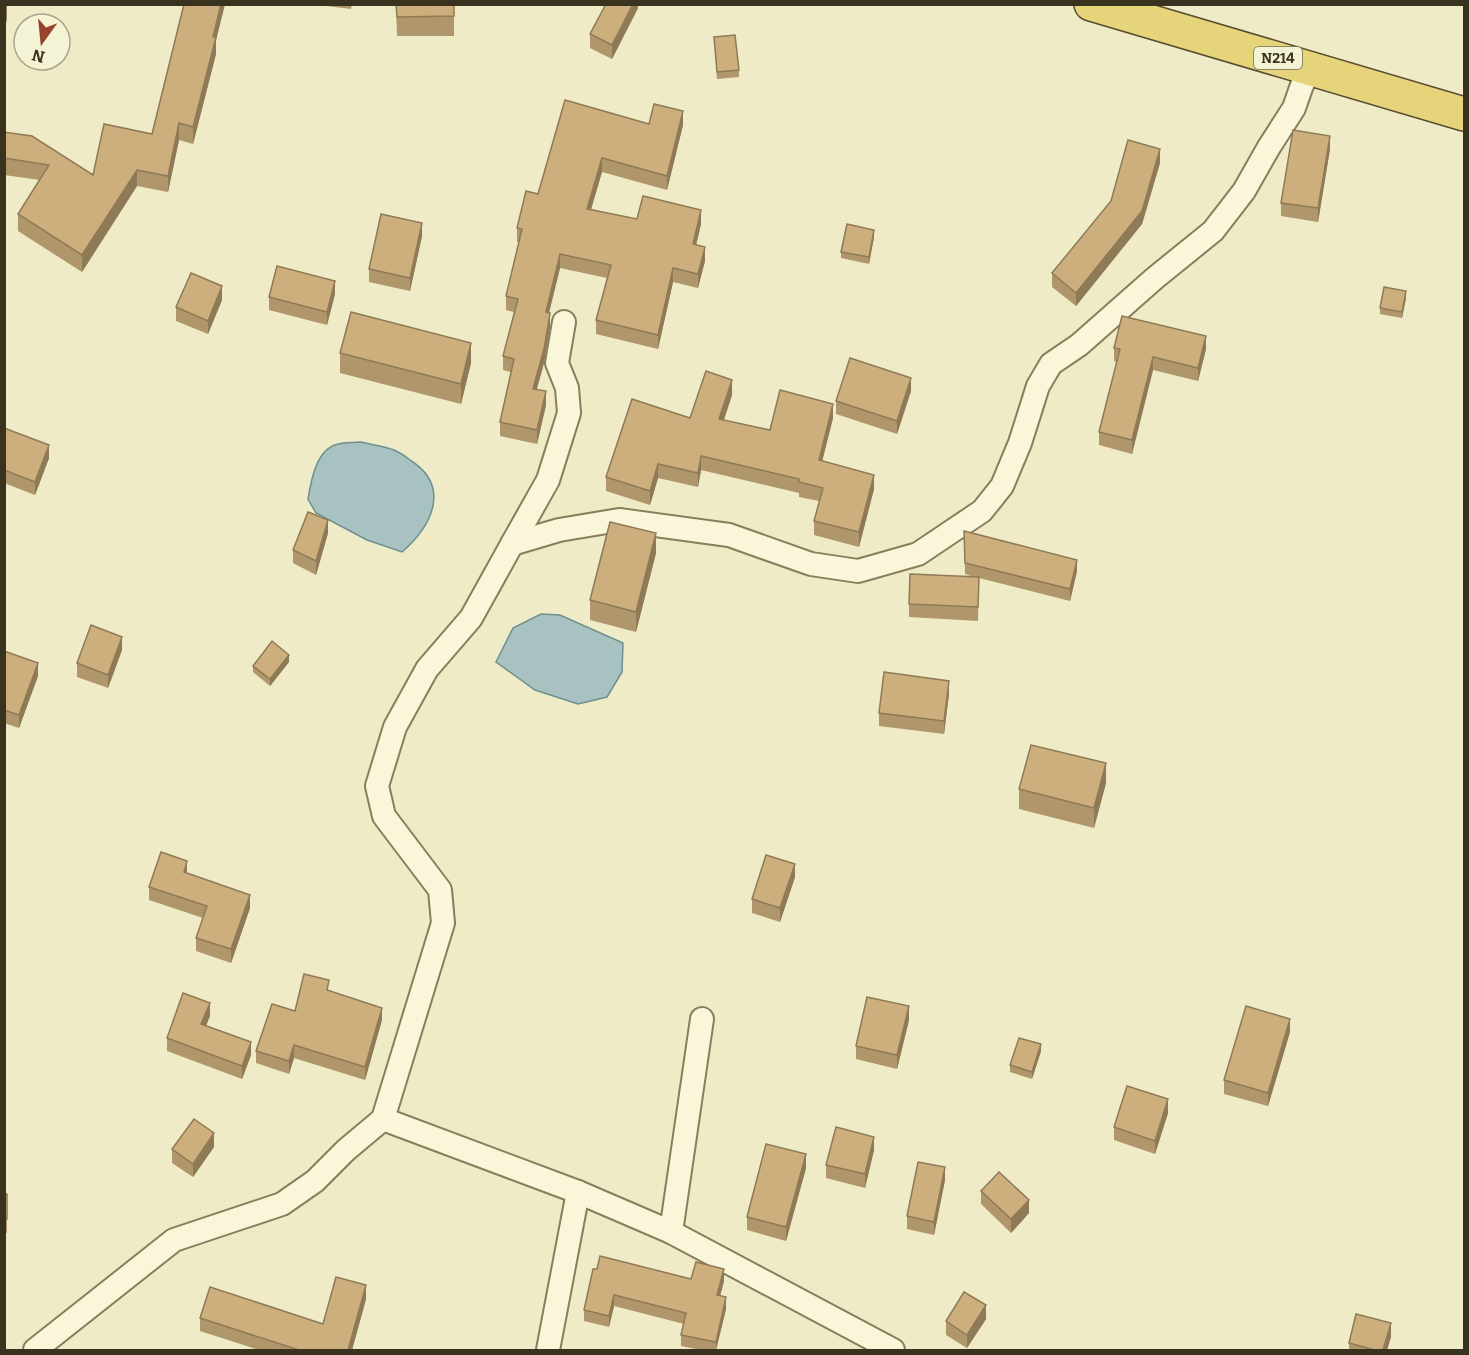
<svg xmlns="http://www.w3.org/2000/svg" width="1469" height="1355" font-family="Bitter,serif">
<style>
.water{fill:#a7c2c0;stroke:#6e908f;stroke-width:1.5}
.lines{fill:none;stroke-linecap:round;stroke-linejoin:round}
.minor-casing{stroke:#897e5c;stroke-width:26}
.trunk-casing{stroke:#574b30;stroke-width:36}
.minor{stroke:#f9f6d9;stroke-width:22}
.trunk{stroke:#e6d47b;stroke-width:33}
.wall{fill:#af966b}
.shaded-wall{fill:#8f7a57}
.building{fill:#ccaf7c;stroke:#8f7a57;stroke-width:1.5}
.labels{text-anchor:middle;stroke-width:4.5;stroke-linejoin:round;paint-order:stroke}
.shield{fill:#f5f3d5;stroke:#716c56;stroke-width:1.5}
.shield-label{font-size:14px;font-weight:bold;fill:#39321f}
</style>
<rect width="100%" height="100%" fill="#eeebc6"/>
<g class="water">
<path d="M361 442C372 445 384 446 394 450 399 452 405 456 410 460 451 486 433 525 402 552L367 540 316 513 308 499C311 481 316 449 338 444 345 442 354 443 361 442Z"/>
<path d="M541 614 560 615 623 643 622 672 607 697 578 704 535 690 496 662 513 628Z"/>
</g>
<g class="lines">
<g class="minor-casing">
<g id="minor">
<path d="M512 544 548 480 569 413 567 388 557 363 564 322"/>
<path d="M383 1119 443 923 440 890 384 816 377 786 395 727 427 669 471 618 512 544 559 530 619 520 729 535 811 564 858 571 918 554 982 511 1002 486 1020 443 1038 386 1051 364 1079 345 1155 278 1213 231 1244 191 1269 147 1294 108 1302 85 1311 68"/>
<path d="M671 1232 702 1019"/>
<path d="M35 1350 174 1240 282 1204 315 1181 346 1150 383 1119 578 1192 671 1232 893 1350"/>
<path d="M548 1350 578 1192"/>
</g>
</g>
<g class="trunk-casing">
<path id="trunk" d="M1091 4 1464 114"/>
</g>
<use href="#minor" class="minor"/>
<use href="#trunk" class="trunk"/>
</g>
<g class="wall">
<path d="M225 4 216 40V54L193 144 179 140 168 192 137 186 82 272 18 231V214L40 180 4 175V132L93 175 152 134Z"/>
<path d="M310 4H352L351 9Z"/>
<path d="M396 4H454V36H397Z"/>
<path d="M638 4V8L612 59 590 48V34Z"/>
<path d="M714 37 739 70V77L717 79Z"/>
<path d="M649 124 683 125 667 190 602 172 591 209 637 219 701 224 696 245 705 261 698 288 673 282 658 349 596 334V320L607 278 560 268 549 312 550 326 544 363 537 389 546 405 537 444 500 436V422L511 372 503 370V356L514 312 506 310V296L519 242H517V228L538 194Z"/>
<path d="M1330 149 1318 222 1281 216V203Z"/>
<path d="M1160 163 1142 224 1076 306 1052 287V273Z"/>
<path d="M422 236 410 291 369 282V269Z"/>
<path d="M874 237 869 264 841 258V252Z"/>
<path d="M335 294 327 325 269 310V297Z"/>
<path d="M1406 298 1402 318 1380 314V308Z"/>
<path d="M222 300 208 334 176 321V307Z"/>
<path d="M1114 348 1206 349 1198 381 1153 370 1132 454 1099 445V432L1117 362 1114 361Z"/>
<path d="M340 353 471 363 461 404 340 373Z"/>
<path d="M911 391 897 434 836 414V401Z"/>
<path d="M732 395 724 420 770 430 833 418 822 461 874 489 859 547 814 535V521L819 501 799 497V493L701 470 698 487 658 478 650 505 606 491V477L690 418Z"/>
<path d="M4 428 49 458 35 495 4 483Z"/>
<path d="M964 531 1077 571 1070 601 979 578 978 621 909 617V604L974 577 965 574Z"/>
<path d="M328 533 316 575 293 563V550Z"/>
<path d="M656 553 636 632 590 620V600Z"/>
<path d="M122 650 108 688 77 677V663Z"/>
<path d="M4 651 38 676 19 728 4 723Z"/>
<path d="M289 662 270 686 253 672V666Z"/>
<path d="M949 694 944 734 879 726V713Z"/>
<path d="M1106 783 1094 828 1019 809V789Z"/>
<path d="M187 874 250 908 231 963 196 951V938L203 918 149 900V887Z"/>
<path d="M795 877 780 922 752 913V899Z"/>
<path d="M329 991 382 1020 365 1080 294 1058 289 1074 256 1063V1051L295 1011Z"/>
<path d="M210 1016 206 1026 251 1055 242 1079 167 1051V1038Z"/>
<path d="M909 1020 897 1069 856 1059V1046Z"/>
<path d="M1290 1032 1268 1106 1224 1094V1080Z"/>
<path d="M1041 1051 1032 1079 1010 1072V1065Z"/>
<path d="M1168 1113 1155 1154 1114 1140V1127Z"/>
<path d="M214 1147 193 1177 172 1163V1149Z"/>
<path d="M874 1150 865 1188 826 1178V1165Z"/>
<path d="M806 1168 786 1241 747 1230V1217Z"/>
<path d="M945 1180 934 1235 907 1229V1216Z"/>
<path d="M981 1191 1029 1213 1011 1233 981 1204Z"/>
<path d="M4 1193 7 1194V1233H4Z"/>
<path d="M597 1269 691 1279 724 1281 720 1296 726 1309 716 1350H701L681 1346V1335L684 1324 614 1306 609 1327 584 1321V1310Z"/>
<path d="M366 1299 352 1350H259L200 1331V1318L323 1324Z"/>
<path d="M986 1319 967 1348 946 1335V1321Z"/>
<path d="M1391 1337 1387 1350H1349V1343Z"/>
</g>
<g class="shaded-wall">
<path d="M7 4V19L4 32V16Z"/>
<path d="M221 4H225L216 40V54L193 144V127L213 37Z"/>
<path d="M633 4H638V8L612 59V45Z"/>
<path d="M6 64V80L4 87V71Z"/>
<path d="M683 111V125L667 190V176Z"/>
<path d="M179 123V140L168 192V176Z"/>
<path d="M1330 136V149L1318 222V208Z"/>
<path d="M1160 149V163L1142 224 1076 306V293Z"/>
<path d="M602 158V172L587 223V209Z"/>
<path d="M137 170V186L82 272V255Z"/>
<path d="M701 210V224L693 258V244Z"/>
<path d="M422 223V236L410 291V278Z"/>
<path d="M874 230V237L869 264V257Z"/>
<path d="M705 247V261L698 288V274Z"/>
<path d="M560 254V268L546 325V312Z"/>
<path d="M673 268V282L658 349V335Z"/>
<path d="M335 281V294L327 325V312Z"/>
<path d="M222 286V300L208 334V321Z"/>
<path d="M1406 291V298L1402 318V312Z"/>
<path d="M550 313V326L544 363 533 402V389Z"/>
<path d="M1206 336V349L1198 381V368Z"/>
<path d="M471 343V363L461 404V384Z"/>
<path d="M1153 357V370L1132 454V440Z"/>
<path d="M911 378V391L897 434V421Z"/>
<path d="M732 380V395L719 434V419Z"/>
<path d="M546 391V405L537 444V430Z"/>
<path d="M833 404V418L819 474V460Z"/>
<path d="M49 445V458L35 495V482Z"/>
<path d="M701 456V470L698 487V473Z"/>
<path d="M658 464V478L650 505V491Z"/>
<path d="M874 475V489L859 547V532Z"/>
<path d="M328 520V533L316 575V561Z"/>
<path d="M656 533V553L636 632V612Z"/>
<path d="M1077 560V571L1070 601V589Z"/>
<path d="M122 637V650L108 688V675Z"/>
<path d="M289 655V662L270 686V679Z"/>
<path d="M38 663V676L19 728V715Z"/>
<path d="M949 681V694L944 734V721Z"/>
<path d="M1106 763V783L1094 828V808Z"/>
<path d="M187 861V874L184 872Z"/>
<path d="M795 864V877L780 922V908Z"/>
<path d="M250 895V908L231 963V949Z"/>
<path d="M210 1003V1016L201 1038V1024Z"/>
<path d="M909 1006V1020L897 1069V1055Z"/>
<path d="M382 1008V1020L365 1080V1067Z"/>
<path d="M1290 1019V1032L1268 1106V1093Z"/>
<path d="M251 1042V1055L242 1079V1066Z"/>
<path d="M1041 1044V1051L1032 1079V1072Z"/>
<path d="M294 1045V1058L289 1074V1061Z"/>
<path d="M1168 1099V1113L1155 1154V1141Z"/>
<path d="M214 1133V1147L193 1177V1164Z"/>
<path d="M874 1137V1150L865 1188V1174Z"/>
<path d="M806 1154V1168L786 1241V1227Z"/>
<path d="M945 1167V1180L934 1235V1222Z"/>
<path d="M1029 1200V1213L1011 1233V1219Z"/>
<path d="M724 1269V1281L717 1307V1295Z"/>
<path d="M366 1285V1299L352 1350H348Z"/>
<path d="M614 1295V1306L609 1327V1316Z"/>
<path d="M726 1297V1309L716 1350V1342Z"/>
<path d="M986 1305V1319L967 1348V1335Z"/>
<path d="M1391 1323V1337L1387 1350H1383Z"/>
</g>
<g class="building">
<path d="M4 4H7L4 16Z"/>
<path d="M184 4H221L213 37H216L193 127 179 123 168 176 137 170 82 255 18 214 49 165 4 158V132L32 136 93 175 104 124 152 134Z"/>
<path d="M396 4H454V16L397 17Z"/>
<path d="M606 4H633L612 45 590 34Z"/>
<path d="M735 35 739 70 717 72 714 37Z"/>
<path d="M565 100 649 124 654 104 683 111 667 176 602 158 587 209 637 219 643 196 701 210 693 244 705 247 698 274 673 268 658 335 596 320 611 265 560 254 546 312 550 313 544 349 533 389 546 391 537 430 500 422 514 359 503 356 518 299 506 296 522 229 517 228 526 191 538 194Z"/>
<path d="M1293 130 1330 136 1318 208 1281 203Z"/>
<path d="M1128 140 1160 149 1142 211 1076 293 1052 273 1111 201Z"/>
<path d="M381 214 422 223 410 278 369 269Z"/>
<path d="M847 224 874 230 869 257 841 252Z"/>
<path d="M277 266 335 281 327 312 269 297Z"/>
<path d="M191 273 222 286 208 321 176 307Z"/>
<path d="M1384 287 1406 291 1402 312 1380 308Z"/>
<path d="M351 312 471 343 461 384 340 353Z"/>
<path d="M1122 316 1206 336 1198 368 1153 357 1132 440 1099 432 1120 349 1114 348Z"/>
<path d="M850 358 911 378 897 421 836 401Z"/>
<path d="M706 371 732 380 719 419 770 430 780 390 833 404 819 460 874 475 859 532 814 521 823 488 799 482V479L701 456 698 473 658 464 650 491 606 477 632 399 690 418Z"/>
<path d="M4 428 49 445 35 482 4 470Z"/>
<path d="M308 512 328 520 316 561 293 550Z"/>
<path d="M610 522 656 533 636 612 590 600Z"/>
<path d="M964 531 1077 560 1070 589 965 563Z"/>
<path d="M910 574 979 577 978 607 909 604Z"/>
<path d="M91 625 122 637 108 675 77 663Z"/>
<path d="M272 641 289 655 270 679 253 666Z"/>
<path d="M4 651 38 663 19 715 4 710Z"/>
<path d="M884 672 949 681 944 721 879 713Z"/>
<path d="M1031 745 1106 763 1094 808 1019 789Z"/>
<path d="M161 852 187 861 184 872 250 895 231 949 196 938 207 906 149 887Z"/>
<path d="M766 855 795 864 780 908 752 899Z"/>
<path d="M304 974 329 980 327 990 382 1008 365 1067 294 1045 289 1061 256 1051 272 1004 295 1011Z"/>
<path d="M183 993 210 1003 201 1024 251 1042 242 1066 167 1038Z"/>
<path d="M867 997 909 1006 897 1055 856 1046Z"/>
<path d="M1246 1006 1290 1019 1268 1093 1224 1080Z"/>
<path d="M1019 1038 1041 1044 1032 1072 1010 1065Z"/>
<path d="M1127 1086 1168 1099 1155 1141 1114 1127Z"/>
<path d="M194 1119 214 1133 193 1164 172 1149Z"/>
<path d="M836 1127 874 1137 865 1174 826 1165Z"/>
<path d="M766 1144 806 1154 786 1227 747 1217Z"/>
<path d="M918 1162 945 1167 934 1222 907 1216Z"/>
<path d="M999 1172 1029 1200 1011 1219 981 1191Z"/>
<path d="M4 1193 7 1194V1219H4Z"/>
<path d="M600 1256 691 1279 696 1262 724 1269 717 1295 726 1297 716 1342 681 1335 686 1313 614 1295 609 1316 584 1310 593 1269H597Z"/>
<path d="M336 1277 366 1285 348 1350H299L200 1318 210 1287 323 1324Z"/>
<path d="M964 1292 986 1305 967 1335 946 1321Z"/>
<path d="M1356 1314 1391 1323 1383 1350H1375L1349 1343Z"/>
</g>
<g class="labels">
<rect class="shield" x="1254" y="47" width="48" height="22" rx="4.5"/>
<g class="shield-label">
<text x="1278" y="63">N214</text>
</g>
</g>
<rect width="1469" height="1355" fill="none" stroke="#39321f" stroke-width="12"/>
<g transform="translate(42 42) rotate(195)"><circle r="28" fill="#f5f3d5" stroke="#aaa68c" stroke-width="1.5"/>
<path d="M0-4.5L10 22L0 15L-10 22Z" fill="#98442c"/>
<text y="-9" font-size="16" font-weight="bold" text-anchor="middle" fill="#39321f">N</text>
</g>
</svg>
